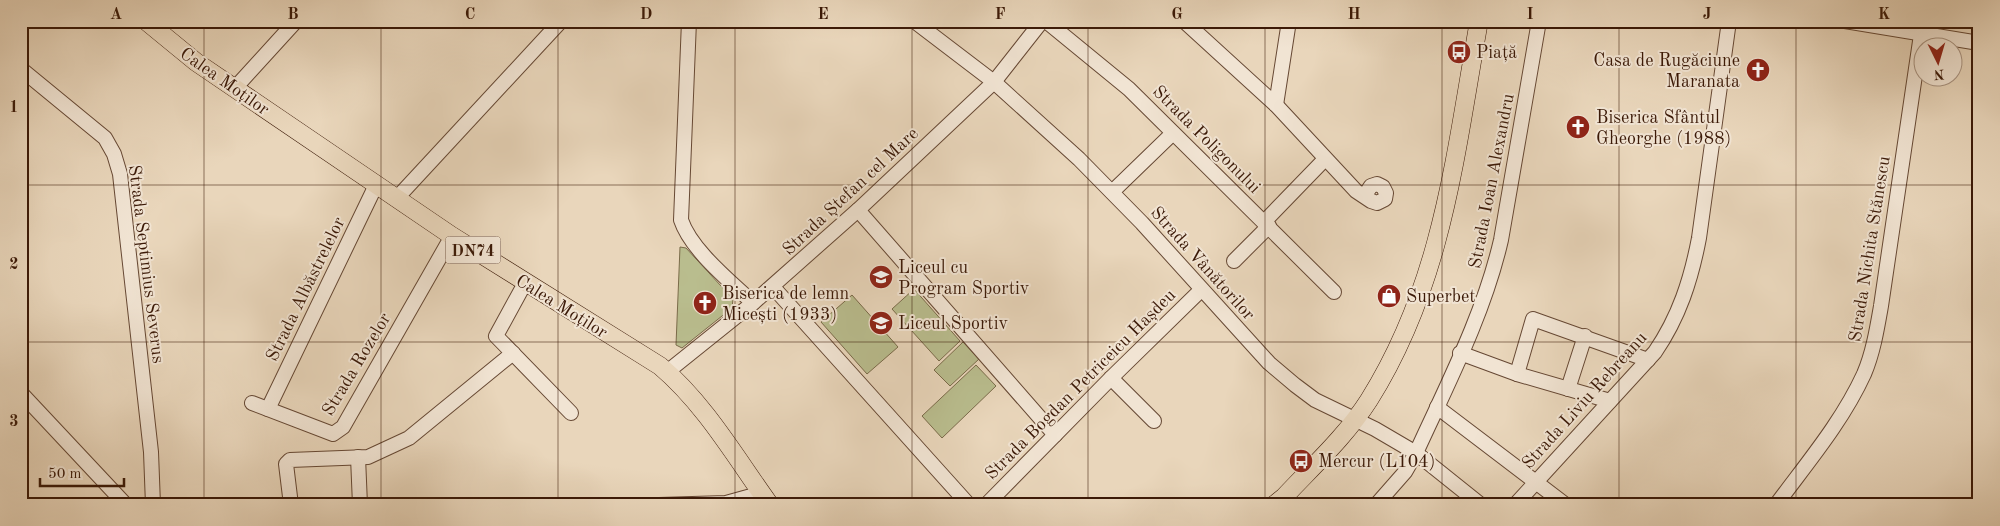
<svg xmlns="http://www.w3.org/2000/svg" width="2000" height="526" font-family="'Old Standard TT',serif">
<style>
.green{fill:#b9bd8e;stroke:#7a6b4a}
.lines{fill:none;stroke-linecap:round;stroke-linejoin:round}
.minor-casing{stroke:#664834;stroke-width:16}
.major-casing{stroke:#3b1907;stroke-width:19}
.minor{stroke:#f1e4d3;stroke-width:14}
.major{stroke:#e9d6bb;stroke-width:18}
.grid{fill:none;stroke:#3b1907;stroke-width:1;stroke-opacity:0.55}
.labels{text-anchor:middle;stroke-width:4;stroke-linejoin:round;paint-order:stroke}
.shield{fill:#f1e4d3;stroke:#725644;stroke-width:1}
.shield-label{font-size:16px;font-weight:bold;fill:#3b1907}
.poi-label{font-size:18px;fill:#3b1907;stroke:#f1e4d3;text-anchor:start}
.street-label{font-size:18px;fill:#3b1907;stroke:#f1e4d3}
.neatline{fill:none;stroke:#3b1907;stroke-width:2}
.grid-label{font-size:16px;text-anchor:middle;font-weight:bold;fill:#3b1907}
</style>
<rect width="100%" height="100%" fill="#e9d6bb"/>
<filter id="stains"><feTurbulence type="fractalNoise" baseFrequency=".004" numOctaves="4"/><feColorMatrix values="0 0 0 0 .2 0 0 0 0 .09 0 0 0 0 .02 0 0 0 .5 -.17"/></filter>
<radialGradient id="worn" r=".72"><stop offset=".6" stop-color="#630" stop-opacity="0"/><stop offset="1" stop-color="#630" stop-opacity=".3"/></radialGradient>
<g class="green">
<path d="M680 247 686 248 733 299 732 308 682 348 676 345Z"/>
<path d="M914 289 960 341 939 361 892 309Z"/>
<path d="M852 295 898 347 867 374 821 322Z"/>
<path d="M963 342 979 359 950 386 934 370Z"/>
<path d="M976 365 996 386 942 438 922 416Z"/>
</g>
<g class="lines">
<g class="minor-casing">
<g id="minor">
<path d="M689 21 681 220C691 250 730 281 753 303"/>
<path d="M914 21 994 82 1079 159 1142 223 1269 363 1295 385 1315 400 1375 429 1416 453 1481 505"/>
<path d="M1046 21 1129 89 1334 292"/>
<path d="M1184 21 1276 105 1356 191 1371 201 1377 203 1385 199 1386 193 1383 187 1377 184 1371 186 1367 192 1368 199"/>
<path d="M1845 21 1979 43"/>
<path d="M21 69 105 138 114 154 120 174 151 452 153 505"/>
<path d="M235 88 296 21"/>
<path d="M1276 105 1289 21"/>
<path d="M1112 192 1173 133"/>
<path d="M396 199 561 21"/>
<path d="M858 210 1055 435"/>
<path d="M1264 222 1325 159"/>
<path d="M1234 261 1269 226"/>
<path d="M525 283 496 336 571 413"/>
<path d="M773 287 969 505"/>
<path d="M1460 353 1517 374 1610 401"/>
<path d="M667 372 753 303 858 210 994 82 1042 21"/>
<path d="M1517 374 1533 319 1648 360"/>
<path d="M1111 378 1154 421"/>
<path d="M1568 389 1585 336"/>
<path d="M21 393 126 505"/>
<path d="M252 403 333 434 343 427 452 236"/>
<path d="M1437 407 1566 505"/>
<path d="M268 409 376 185"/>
<path d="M358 457 360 505"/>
<path d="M291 505 286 464 290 460 368 457 409 438 513 353"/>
<path d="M659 505 726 503 762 493"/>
<path d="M986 505 1111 378 1201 290"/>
<path d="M1376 505 1405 472 1416 453C1447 385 1484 314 1501 240L1539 21"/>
<path d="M1515 505 1655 352C1679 317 1691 280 1699 238L1729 21"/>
<path d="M1776 505C1807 463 1842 422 1864 374 1873 353 1877 329 1881 306L1923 21"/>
</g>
</g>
<g class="major-casing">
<g id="major">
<path d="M146 21 196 62 452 236 660 366C705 404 736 458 770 505"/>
<path d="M1274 505 1284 497C1313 466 1346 436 1369 400 1443 282 1455 155 1479 21"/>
</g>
</g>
<use href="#minor" class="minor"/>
<use href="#major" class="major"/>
</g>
<path class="grid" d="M204 21V505M381 21V505M558 21V505M735 21V505M912 21V505M1088 21V505M1265 21V505M1442 21V505M1619 21V505M1796 21V505M21 185H1979M21 342H1979"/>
<defs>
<g id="bus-disc" transform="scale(1.25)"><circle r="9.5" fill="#8f2418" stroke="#f1e4d3"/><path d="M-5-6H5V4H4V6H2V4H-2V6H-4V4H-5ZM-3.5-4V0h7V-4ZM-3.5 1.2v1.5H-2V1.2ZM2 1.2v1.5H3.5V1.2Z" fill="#fff"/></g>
<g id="church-disc" transform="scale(1.25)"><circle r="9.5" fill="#8f2418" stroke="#f1e4d3"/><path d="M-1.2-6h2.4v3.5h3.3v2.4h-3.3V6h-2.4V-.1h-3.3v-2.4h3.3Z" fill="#fff"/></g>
<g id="school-disc" transform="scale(1.25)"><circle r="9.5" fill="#8f2418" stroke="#f1e4d3"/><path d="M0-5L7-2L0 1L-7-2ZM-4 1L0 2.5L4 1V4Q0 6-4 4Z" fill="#fff"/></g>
<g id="shop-disc" transform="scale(1.25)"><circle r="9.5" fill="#8f2418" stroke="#f1e4d3"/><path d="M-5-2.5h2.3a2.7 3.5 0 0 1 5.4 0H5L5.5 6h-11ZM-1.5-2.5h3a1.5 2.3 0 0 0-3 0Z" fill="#fff"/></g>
</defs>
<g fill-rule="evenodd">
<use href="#bus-disc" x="1459" y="52"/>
<use href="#church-disc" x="1758" y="70"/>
<use href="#church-disc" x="1578" y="127"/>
<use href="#school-disc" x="881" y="277"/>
<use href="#shop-disc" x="1389" y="296"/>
<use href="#church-disc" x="705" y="303"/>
<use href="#school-disc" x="881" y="323"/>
<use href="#bus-disc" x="1301" y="461"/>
</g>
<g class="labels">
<rect class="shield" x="445.5" y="236.5" width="55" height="27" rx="4"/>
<g class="shield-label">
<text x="473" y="256">DN74</text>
</g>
<g class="poi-label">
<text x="1476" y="58">Piață</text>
<text x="1740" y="66" text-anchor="end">Casa de Rugăciune<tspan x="1740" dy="21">Maranata</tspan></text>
<text x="1596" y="123">Biserica Sfântul<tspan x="1596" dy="21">Gheorghe (1988)</tspan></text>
<text x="898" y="273">Liceul cu<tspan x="898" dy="21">Program Sportiv</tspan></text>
<text x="722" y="299">Biserica de lemn<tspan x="722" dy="21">Micești (1933)</tspan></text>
<text x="1406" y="302">Superbet</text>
<text x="898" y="329">Liceul Sportiv</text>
<text x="1318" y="467">Mercur (L104)</text>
</g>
<g class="street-label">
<text transform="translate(225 81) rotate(35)" y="6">Calea Moților</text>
<text transform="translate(1207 139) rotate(45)" y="6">Strada Poligonului</text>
<text transform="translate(1491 181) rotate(-79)" y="6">Strada Ioan Alexandru</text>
<text transform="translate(850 191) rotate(-43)" y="6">Strada Ștefan cel Mare</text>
<text transform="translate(1869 249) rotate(-81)" y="6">Strada Nichita Stănescu</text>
<text transform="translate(1203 263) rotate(48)" y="6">Strada Vânătorilor</text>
<text transform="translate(147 264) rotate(83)" y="6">Strada Septimius Severus</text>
<text transform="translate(305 289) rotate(-64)" y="6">Strada Albăstrelelor</text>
<text transform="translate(562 306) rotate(32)" y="6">Calea Moților</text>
<text transform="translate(356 364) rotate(-59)" y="6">Strada Rozelor</text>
<text transform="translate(1080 384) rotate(-45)" y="6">Strada Bogdan Petriceicu Hașdeu</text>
<text transform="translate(1584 400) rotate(-48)" y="6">Strada Liviu Rebreanu</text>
</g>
</g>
<rect width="2000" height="526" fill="none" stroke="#e9d6bb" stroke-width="55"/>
<g transform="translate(1938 62) rotate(175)"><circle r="24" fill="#f1e4d3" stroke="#a89381"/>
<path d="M0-4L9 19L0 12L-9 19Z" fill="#8f2418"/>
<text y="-8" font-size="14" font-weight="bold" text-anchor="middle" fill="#3b1907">N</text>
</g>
<path d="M40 478v8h84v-8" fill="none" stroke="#3b1907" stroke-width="2.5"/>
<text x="48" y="478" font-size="15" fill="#3b1907" stroke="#f1e4d3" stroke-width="4" paint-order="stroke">50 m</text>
<rect x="28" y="28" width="1944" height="470" class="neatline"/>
<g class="grid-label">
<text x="116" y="19">A</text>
<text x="293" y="19">B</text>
<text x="470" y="19">C</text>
<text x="646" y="19">D</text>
<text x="823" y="19">E</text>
<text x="1000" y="19">F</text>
<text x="1177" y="19">G</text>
<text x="1354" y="19">H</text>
<text x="1530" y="19">I</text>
<text x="1707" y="19">J</text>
<text x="1884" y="19">K</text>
<text x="14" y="112">1</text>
<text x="14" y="269">2</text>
<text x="14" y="426">3</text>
</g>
<rect width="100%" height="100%" filter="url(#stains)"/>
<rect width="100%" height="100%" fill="url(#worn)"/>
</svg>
